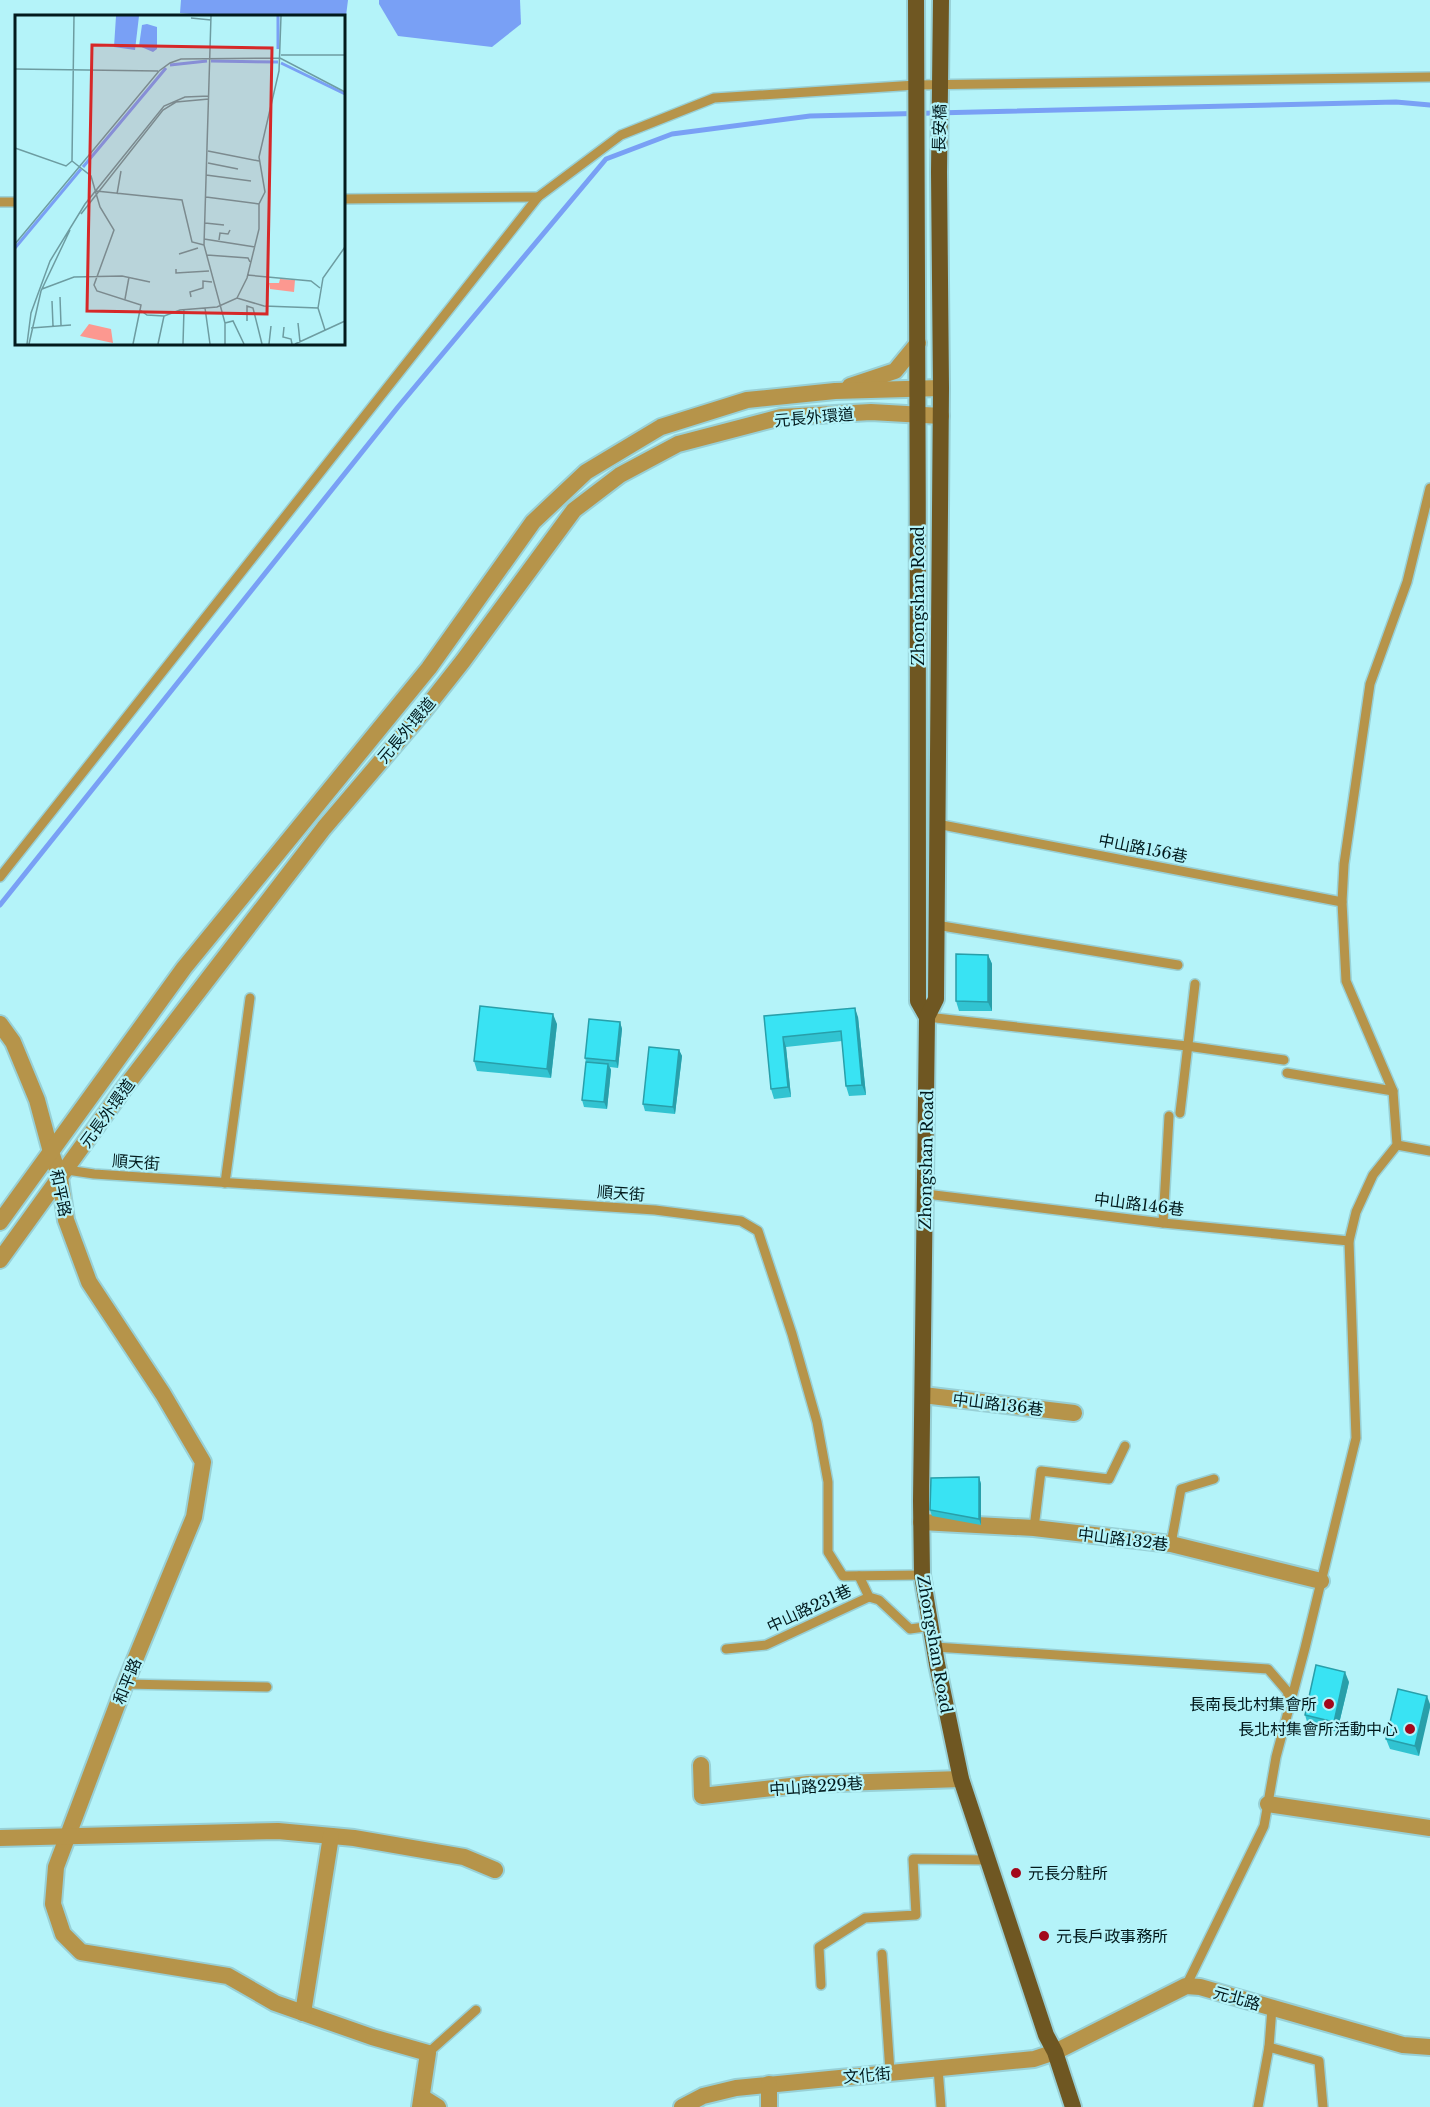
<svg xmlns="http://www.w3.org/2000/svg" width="1430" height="2107" font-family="'Libre Baskerville','Noto Sans TC',serif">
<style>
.water{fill:#79a0f5}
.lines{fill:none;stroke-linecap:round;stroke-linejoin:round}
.stream{stroke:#79a0f5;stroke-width:5}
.service-casing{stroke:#98d0d6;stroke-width:12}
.minor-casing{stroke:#98d0d6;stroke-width:20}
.tertiary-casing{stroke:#98d0d6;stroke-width:20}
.primary-casing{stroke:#98d0d6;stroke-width:20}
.service{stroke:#b6944a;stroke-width:9}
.minor{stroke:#b6944a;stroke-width:16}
.tertiary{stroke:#b6944a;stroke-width:16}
.primary{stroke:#6f5722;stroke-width:16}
.wall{fill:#31c3d1}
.shaded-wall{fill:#289faa}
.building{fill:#39e3f3;stroke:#289faa;stroke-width:1.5}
.poi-dot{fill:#a3081b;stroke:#b4f3f9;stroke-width:2}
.labels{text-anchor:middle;stroke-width:4.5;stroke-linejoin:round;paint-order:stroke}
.street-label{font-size:16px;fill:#021a1d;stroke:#b4f3f9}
.poi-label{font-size:16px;fill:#021a1d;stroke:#b4f3f9;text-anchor:end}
.inset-river{fill:none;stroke:#79a0f5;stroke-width:3}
.inset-road{fill:none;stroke:#6d9ca1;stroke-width:1.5}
.view{fill:#d62828;fill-opacity:0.15;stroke:#d62828;stroke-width:3}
.inset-edge{fill:none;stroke:#021a1d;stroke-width:3}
</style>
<rect width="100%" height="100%" fill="#b4f3f9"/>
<g class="water">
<path d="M181 0H348L344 32V16H211L180 13Z"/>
<path d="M379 0H520L521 24 492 47 398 36 379 4Z"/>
</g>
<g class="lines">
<path class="stream" d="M0 905 398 407 606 159 672 134 810 116 1396 102 1430 105"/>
<g class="service-casing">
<g id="service">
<path d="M344 199 538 197"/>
<path d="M0 202H16"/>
<path d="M937 824 1342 902"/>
<path d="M0 877 538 197 621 135 714 98 916 85 1430 77"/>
<path d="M936 925 1178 965"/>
<path d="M927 1017 1187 1046 1284 1060"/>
<path d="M1287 1073 1393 1091"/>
<path d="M1180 1113 1195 984"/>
<path d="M1397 1145 1430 1151"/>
<path d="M64 1167 67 1170 94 1174 655 1210 741 1221 758 1231 792 1334 817 1422 828 1482V1552L843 1576 922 1575"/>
<path d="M225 1183 250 998"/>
<path d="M926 1194 1163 1223 1349 1241"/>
<path d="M1163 1223 1169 1116"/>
<path d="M1034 1528 1041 1471 1109 1479 1125 1446"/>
<path d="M1171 1544 1181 1489 1214 1479"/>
<path d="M859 1576 869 1597 879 1600 910 1629 932 1626"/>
<path d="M935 1647 1268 1669 1287 1691 1290 1701"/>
<path d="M726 1649 766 1645 869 1597"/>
<path d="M125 1684 267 1687"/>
<path d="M882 1954 890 2072"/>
<path d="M821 1985 819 1947 865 1918 916 1915 913 1859 987 1860"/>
<path d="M1186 1986 1264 1826 1276 1757 1305 1648 1356 1438 1349 1241 1356 1212 1373 1175 1397 1145 1393 1091 1346 981 1342 902 1344 864 1370 684 1407 582 1430 488"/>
<path d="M1269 2047 1272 2008"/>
<path d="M428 2053 476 2010"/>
<path d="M938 2068 941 2107"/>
<path d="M1258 2107 1269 2047 1319 2061 1323 2107"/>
</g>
</g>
<g class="minor-casing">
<g id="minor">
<path d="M0 1024 13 1042 37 1100 51 1152 60 1178 66 1220 89 1282 163 1394 203 1462 194 1517 125 1684 56 1867 53 1904 63 1934 81 1952 228 1976 275 2003 372 2037 428 2053 420 2107"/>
<path d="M923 1395 1074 1413"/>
<path d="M921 1522 1034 1528 1171 1544 1321 1581"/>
<path d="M701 1765 702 1796 808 1784 961 1779"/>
<path d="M1268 1804 1430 1828"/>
<path d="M0 1838 278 1831 354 1838 464 1857 495 1870"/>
<path d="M303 2013 331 1836"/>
<path d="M422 2097 438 2107"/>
<path d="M682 2107 703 2096 736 2088 1034 2059 1055 2052 1186 1986 1200 1987 1403 2045 1430 2047"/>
<path d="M769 2107V2084"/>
</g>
</g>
<g class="tertiary-casing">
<g id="tertiary">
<path d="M850 386 895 371 918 343"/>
<path d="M0 1222 184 968 429 668 533 522 586 472 661 427 747 400 835 391 941 388"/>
<path d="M0 1260 125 1087 324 828 422 713 463 661 574 510 620 475 678 444 781 417 871 412 941 416"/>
</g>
</g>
<g class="primary-casing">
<g id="primary">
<path d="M916 0C918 334 918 667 918 1001L927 1017"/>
<path d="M941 0 939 172 941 388 936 999 927 1017 921 1501 922 1575 937 1664 961 1779 1046 2035 1055 2052 1073 2107"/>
</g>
</g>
<use href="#service" class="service"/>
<use href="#minor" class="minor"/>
<use href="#tertiary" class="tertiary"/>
<use href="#primary" class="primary"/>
</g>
<g class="wall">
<path d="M988 955 992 964V1011H959L956 1001Z"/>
<path d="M764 1016 858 1017 866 1095 849 1096 846 1086 842 1041 786 1047 791 1097 774 1099 771 1089Z"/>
<path d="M620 1022 622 1029 618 1068 610 1067 611 1070 607 1109 584 1107 582 1100 586 1062 585 1058Z"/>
<path d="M557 1024 551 1078 477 1071 474 1061Z"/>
<path d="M679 1050 682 1056 675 1114 645 1111 643 1104Z"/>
<path d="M979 1477 981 1484V1525L932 1516 930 1510Z"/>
<path d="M1349 1682 1337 1732 1308 1725 1305 1715Z"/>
<path d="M1427 1696 1419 1756 1390 1749 1386 1739Z"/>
</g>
<g class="shaded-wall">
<path d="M988 955 992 964V1011L988 1002Z"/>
<path d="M855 1008 858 1017 866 1095 862 1085Z"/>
<path d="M553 1014 557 1024 551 1078 547 1069Z"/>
<path d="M620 1022 622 1029 618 1068 616 1061Z"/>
<path d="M783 1037 786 1047 791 1097 788 1087Z"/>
<path d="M679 1050 682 1056 675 1114 673 1107Z"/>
<path d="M608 1064 611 1070 607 1109 604 1102Z"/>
<path d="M979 1477 981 1484V1525L979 1519Z"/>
<path d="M1345 1672 1349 1682 1337 1732 1334 1722Z"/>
<path d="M1427 1696 1430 1704V1708L1419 1756 1415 1746Z"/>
</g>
<g class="building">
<path d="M956 954 988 955V1002L956 1001Z"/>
<path d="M480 1006 553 1014 547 1069 474 1061Z"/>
<path d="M855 1008 862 1085 846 1086 841 1031 783 1037 788 1087 771 1089 764 1016Z"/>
<path d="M589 1019 620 1022 616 1061 585 1058Z"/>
<path d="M649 1047 679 1050 673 1107 643 1104Z"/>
<path d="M586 1062 608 1064 604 1102 582 1100Z"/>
<path d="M979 1477V1519L930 1510 931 1478Z"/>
<path d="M1316 1665 1345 1672 1334 1722 1305 1715Z"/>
<path d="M1398 1689 1427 1696 1415 1746 1386 1739Z"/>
</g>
<g class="poi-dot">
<circle cx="1329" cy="1704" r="6"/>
<circle cx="1410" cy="1729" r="6"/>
<circle cx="1016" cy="1873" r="6"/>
<circle cx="1044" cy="1936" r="6"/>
</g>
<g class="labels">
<g class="street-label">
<text transform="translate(939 128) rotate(-89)" y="6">長安橋</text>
<text transform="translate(814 417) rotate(-5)" y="6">元長外環道</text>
<text transform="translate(918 596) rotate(-90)" y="6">Zhongshan Road</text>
<text transform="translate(406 730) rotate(-50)" y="6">元長外環道</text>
<text transform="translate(1143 848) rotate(11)" y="6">中山路156巷</text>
<text transform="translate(107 1113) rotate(-54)" y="6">元長外環道</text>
<text transform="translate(926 1160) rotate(-89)" y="6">Zhongshan Road</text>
<text transform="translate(136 1162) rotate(4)" y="6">順天街</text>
<text transform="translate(61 1193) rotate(78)" y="6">和平路</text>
<text transform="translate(621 1193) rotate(4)" y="6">順天街</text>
<text transform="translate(1139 1204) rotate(7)" y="6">中山路146巷</text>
<text transform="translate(998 1404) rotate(7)" y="6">中山路136巷</text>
<text transform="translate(1123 1539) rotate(7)" y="6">中山路132巷</text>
<text transform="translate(809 1608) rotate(-25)" y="6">中山路231巷</text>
<text transform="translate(935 1644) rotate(80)" y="6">Zhongshan Road</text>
<text transform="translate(127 1681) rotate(-68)" y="6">和平路</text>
<text transform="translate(816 1786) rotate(-4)" y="6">中山路229巷</text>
<text transform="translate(1237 1998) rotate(16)" y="6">元北路</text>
<text transform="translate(867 2075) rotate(-5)" y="6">文化街</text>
</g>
<g class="poi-label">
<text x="1317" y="1710">長南長北村集會所</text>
<text x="1398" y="1735">長北村集會所活動中心</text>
<text x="1028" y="1879" text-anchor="start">元長分駐所</text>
<text x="1056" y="1942" text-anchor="start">元長戶政事務所</text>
</g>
</g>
<g transform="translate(15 15)">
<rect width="330" height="330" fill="#b4f3f9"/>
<path d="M265 264 280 265 279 277 255 274 254 268H264ZM74 309 96 314 98 328 65 321Z" fill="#fc9890"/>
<path d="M101 1H124L120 35 99 32ZM132 9 142 12V34L138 37 124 31 127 10Z" fill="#79a0f5"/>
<path class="inset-river" d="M263 34V1M196 46 263 47M266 48 330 79M155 50 192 46M68 152 151 53M0 233 66 154"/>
<path class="inset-road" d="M59 1 57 146 76 161 85 192 99 215 79 270 82 276 126 290 125 295 132 300 149 301M196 1 189 230 210 308V329M176 3 196 5M266 40H330M0 54 143 56M0 133 51 151 57 146M193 136 244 146M193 148 223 154M191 160 236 166M81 176 167 185 177 227 189 230M102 179 106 156M191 182 244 189M66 199 148 95 161 87 194 84M190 208 209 210M189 224 240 232M204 225 205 218 213 219 215 215M0 229 144 56 155 48 166 44 265 43 330 77M164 239 183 233M192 240 233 243 235 247M161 254V258L194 256M232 260 296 266 305 273M27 274 59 262 107 261 135 267M45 282 46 310M176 282 175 277 188 273V266L197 267M222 283 232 263 244 214V189L250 177 244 142 264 56 266 1M110 284 114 262M37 286 38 311M190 293 195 329M303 293 308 263 330 232M232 306V291L238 293 247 329M210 308 218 306 229 329M283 308 285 327M269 312 268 322 276 324 277 329M16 313 56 310M12 329 16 298 35 246 70 189 149 91 170 82 194 81M14 329 26 276 55 215M118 329 125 295M143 329 149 301 165 295 202 292 222 283 249 291 303 293 310 315M168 329 169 294M254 329 256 311M280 329 330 306"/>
<path class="view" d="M77 30 257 33 252 299 72 296Z"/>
<rect width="330" height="330" class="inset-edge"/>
</g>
</svg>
